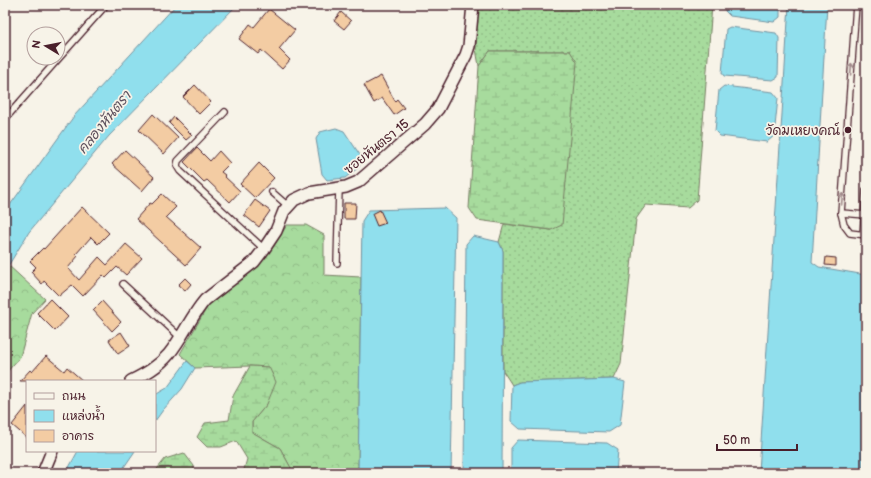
<svg xmlns="http://www.w3.org/2000/svg" width="871" height="478" font-family="'Balsamiq Sans','Playpen Sans Thai',sans-serif">
<style>
.grass{fill:url(#grass-dots);stroke:#787d64}
.forest{fill:url(#forest-crowns);stroke:#787d64}
.wetland{fill:url(#wetland-marsh);stroke:#787d64}
.water{fill:#90dfed;stroke:#74929f}
.building{fill:#f3cca3;stroke:#4a1f2b}
.lines{fill:none;stroke-linecap:round;stroke-linejoin:round}
.service-casing{stroke:#4a1f2b;stroke-width:8}
.minor-casing{stroke:#4a1f2b;stroke-width:14}
.service{stroke:#f7f3e8;stroke-width:5.5}
.minor{stroke:#f7f3e8;stroke-width:11}
.oneway{stroke:#a0898a}
.poi-dot{fill:#4a1f2b;stroke:#f7f3e8;stroke-width:1.5}
.labels{text-anchor:middle;stroke-width:3.5;stroke-linejoin:round;paint-order:stroke}
.poi-label{font-size:13px;fill:#4a1f2b;stroke:#f7f3e8;text-anchor:end}
.street-label{font-size:13px;fill:#4a1f2b;stroke:#f7f3e8}
.water-label{font-size:14px;font-style:italic;fill:#5c4f5c;stroke:#f7f3e8}
</style>
<defs>
<pattern id="grass-dots" width="8" height="8" patternUnits="userSpaceOnUse"><rect width="8" height="8" fill="#a7db9d"/><path d="M2 2h.1M6 6h.1" fill="none" stroke="#91bc87" stroke-width="1.8" stroke-linecap="round"/></pattern>
<pattern id="forest-crowns" width="20" height="18" patternUnits="userSpaceOnUse"><rect width="20" height="18" fill="#a7db9d"/><path d="M2 6a3 3 0 1 1 6 0M12 15a3 3 0 1 1 6 0" fill="none" stroke="#91bc87"/></pattern>
<pattern id="wetland-marsh" width="20" height="14" patternUnits="userSpaceOnUse"><rect width="20" height="14" fill="#a7db9d"/><path d="M1 5h8M5 5V1M11 12h8M15 12V8" fill="none" stroke="#91bc87"/></pattern>
</defs>
<rect width="100%" height="100%" fill="#f7f3e8"/>
<filter id="ink" filterUnits="userSpaceOnUse"><feTurbulence type="fractalNoise" baseFrequency=".025" numOctaves="2"/><feDisplacementMap in="SourceGraphic" scale="8" xChannelSelector="R" yChannelSelector="G"/><feConvolveMatrix kernelMatrix="1 2 1 2 8 2 1 2 1" color-interpolation-filters="sRGB"/></filter>
<g filter="url(#ink)">
<path class="grass" d="M478 5H712L697 200 688 208 646 205 636 219 621 364 614 379 520 382 512 385 503 371V251L499 242 504 224 551 230 570 51H490L479 66 476 49Z"/>
<g class="forest">
<path d="M287 225H306L324 235V275L361 277 358 473H290L291 468 280 448 252 432V422L267 404 269 367 250 366 195 368 180 354 209 304 225 290 256 268 273 247Z"/>
<path d="M8 265 45 299 32 313 20 357 6 373 5 271Z"/>
</g>
<g class="wetland">
<path d="M490 51H570L577 62 562 225 551 230 477 220 469 208 479 66Z"/>
<path d="M250 366 269 367 276 382 267 404 252 422V432L280 448 291 468 290 473H243L247 459 236 441 221 447H207L197 437 205 423 229 420 233 396Z"/>
<path d="M184 453 194 466V473H154L165 459Z"/>
</g>
<g class="water">
<path d="M176 5H237L109 136 29 232 5 271V212L74 116Z"/>
<path d="M726 5H780V17L774 22 730 16 725 11Z"/>
<path d="M789 5H827L812 262 819 267 866 275V427L862 473H759Z"/>
<path d="M730 27 776 33 779 38 778 77 773 80 724 76 722 73 726 29Z"/>
<path d="M724 86 773 92 778 98 774 136 767 142 720 136 715 131 719 90Z"/>
<path d="M336 128 344 131 362 158 359 167 345 178 327 180 322 174 316 139 320 132Z"/>
<path d="M445 208 456 218 451 473H358L362 221 369 210Z"/>
<path d="M473 236 499 242 503 251 502 473H464L466 244Z"/>
<path d="M187 361 195 368 182 389 163 410 155 421V395L167 388Z"/>
<path d="M614 379 625 382 620 425 609 432 520 429 511 421 512 385 520 382Z"/>
<path d="M518 440 607 443 618 450 616 473H511V448Z"/>
<path d="M78 451H135L120 473H66Z"/>
</g>
<g class="building">
<path d="M269 9 295 30 279 49 290 60 282 69 261 50 258 54 239 39 250 24 254 27Z"/>
<path d="M341 12 351 21 344 29 334 21Z"/>
<path d="M381 76 395 101 397 99 404 108 394 115 382 98 374 103 364 85Z"/>
<path d="M195 85 211 102 199 114 183 97Z"/>
<path d="M153 114 178 138 164 154 139 130Z"/>
<path d="M174 117 192 135 186 140 169 123Z"/>
<path d="M197 148 210 161 219 151 230 163 221 172 225 175 224 176 240 191 230 202 207 180 204 182 184 162Z"/>
<path d="M125 150 154 177 142 191 112 164Z"/>
<path d="M259 163 274 178 255 198 240 184Z"/>
<path d="M162 194 176 207 166 217 201 248 186 265 136 219 150 203 152 204Z"/>
<path d="M255 200 270 211 259 227 244 215Z"/>
<path d="M344 203H356L355 219H344Z"/>
<path d="M82 207 109 233 98 244 91 237 76 254 78 256 68 268 79 280 99 257 107 265 126 244 142 258 126 275 117 267 106 278 103 275 83 296 72 285 59 296 44 281 42 284 31 272 36 267 30 261 43 248 44 249Z"/>
<path d="M380 210 386 223 377 226 372 214Z"/>
<path d="M826 257 836 258V266L825 265Z"/>
<path d="M185 278 191 284 185 291 178 285Z"/>
<path d="M50 299 68 317 55 331 37 313Z"/>
<path d="M102 301 121 322 112 331 93 310Z"/>
<path d="M121 332 130 346 118 354 109 340Z"/>
<path d="M46 356 64 371 67 367 83 381H20L30 370 32 372Z"/>
<path d="M27 406V438L12 425Z"/>
</g>
<g class="lines">
<g class="service-casing">
<g id="service">
<path d="M856 5 841 213 844 225 850 233 866 235"/>
<path d="M225 112 178 161 177 166 180 171 264 249"/>
<path d="M5 119 106 5"/>
<path d="M272 192 288 206"/>
<path d="M841 213 866 215"/>
<path d="M863 234 866 191"/>
<path d="M337 263 339 188"/>
<path d="M123 284 181 338"/>
</g>
</g>
<g class="minor-casing">
<g id="minor">
<path d="M131 381C145 374 158 367 169 354 183 337 191 316 205 300L254 262 264 249 276 231 284 211 294 200 309 193 346 187 358 182 425 124 438 109 466 55 469 46 473 5"/>
<path d="M43 473 52 451"/>
</g>
</g>
<use href="#service" class="service"/>
<use href="#minor" class="minor"/>
</g>
<defs><path id="oneway-shaft" d="M-6 0H5M1.5-3L5.5 0L1.5 3" fill="none" stroke-width="1.6" stroke-linecap="round" stroke-linejoin="round"/></defs>
<g class="oneway">
<use href="#oneway-shaft" transform="translate(851 69) rotate(-86)"/>
<use href="#oneway-shaft" transform="translate(842 199) rotate(-86)"/>
</g>
</g>
<circle class="poi-dot" cx="848" cy="130" r="4"/>
<g class="labels">
<g class="poi-label">
<text x="840" y="135">วัดมเหยงคณ์</text>
</g>
<g class="street-label">
<text transform="translate(376 146) rotate(-39)" y="5">ซอยหันตรา 15</text>
</g>
<g class="water-label">
<text transform="translate(104 122) rotate(-51)" y="5">คลองหันตรา</text>
</g>
</g>
<rect width="871" height="478" fill="none" stroke="#f7f3e8" stroke-width="20"/>
<rect x="10" y="10" width="851" height="458" fill="none" stroke="#4a1f2b" stroke-width="1.5" filter="url(#ink)"/>
<rect x="26" y="380" width="130" height="72" fill="#f7f3e8" stroke="#b29e9c"/>
<rect x="34" y="393" width="20" height="6" fill="#f7f3e8" stroke="#b29e9c"/>
<text x="62" y="400" font-size="12" fill="#4a1f2b">ถนน</text>
<rect x="34" y="410" width="20" height="12" fill="#90dfed" stroke="#b29e9c"/>
<text x="62" y="420" font-size="12" fill="#4a1f2b">แหล่งน้ำ</text>
<rect x="34" y="430" width="20" height="12" fill="#f3cca3" stroke="#b29e9c"/>
<text x="62" y="440" font-size="12" fill="#4a1f2b">อาคาร</text>
<g transform="translate(46 46) rotate(280)"><circle r="19" fill="#f7f3e8" stroke="#b29e9c"/>
<path d="M0-3L7 15L0 10L-7 15Z" fill="#4a1f2b"/>
<text y="-6" font-size="11" font-weight="bold" text-anchor="middle" fill="#4a1f2b">N</text>
</g>
<path d="M717 444v6h80v-6" fill="none" stroke="#4a1f2b" stroke-width="2"/>
<text x="723" y="444" font-size="12" fill="#4a1f2b" stroke="#f7f3e8" stroke-width="3" paint-order="stroke">50 m</text>
</svg>
